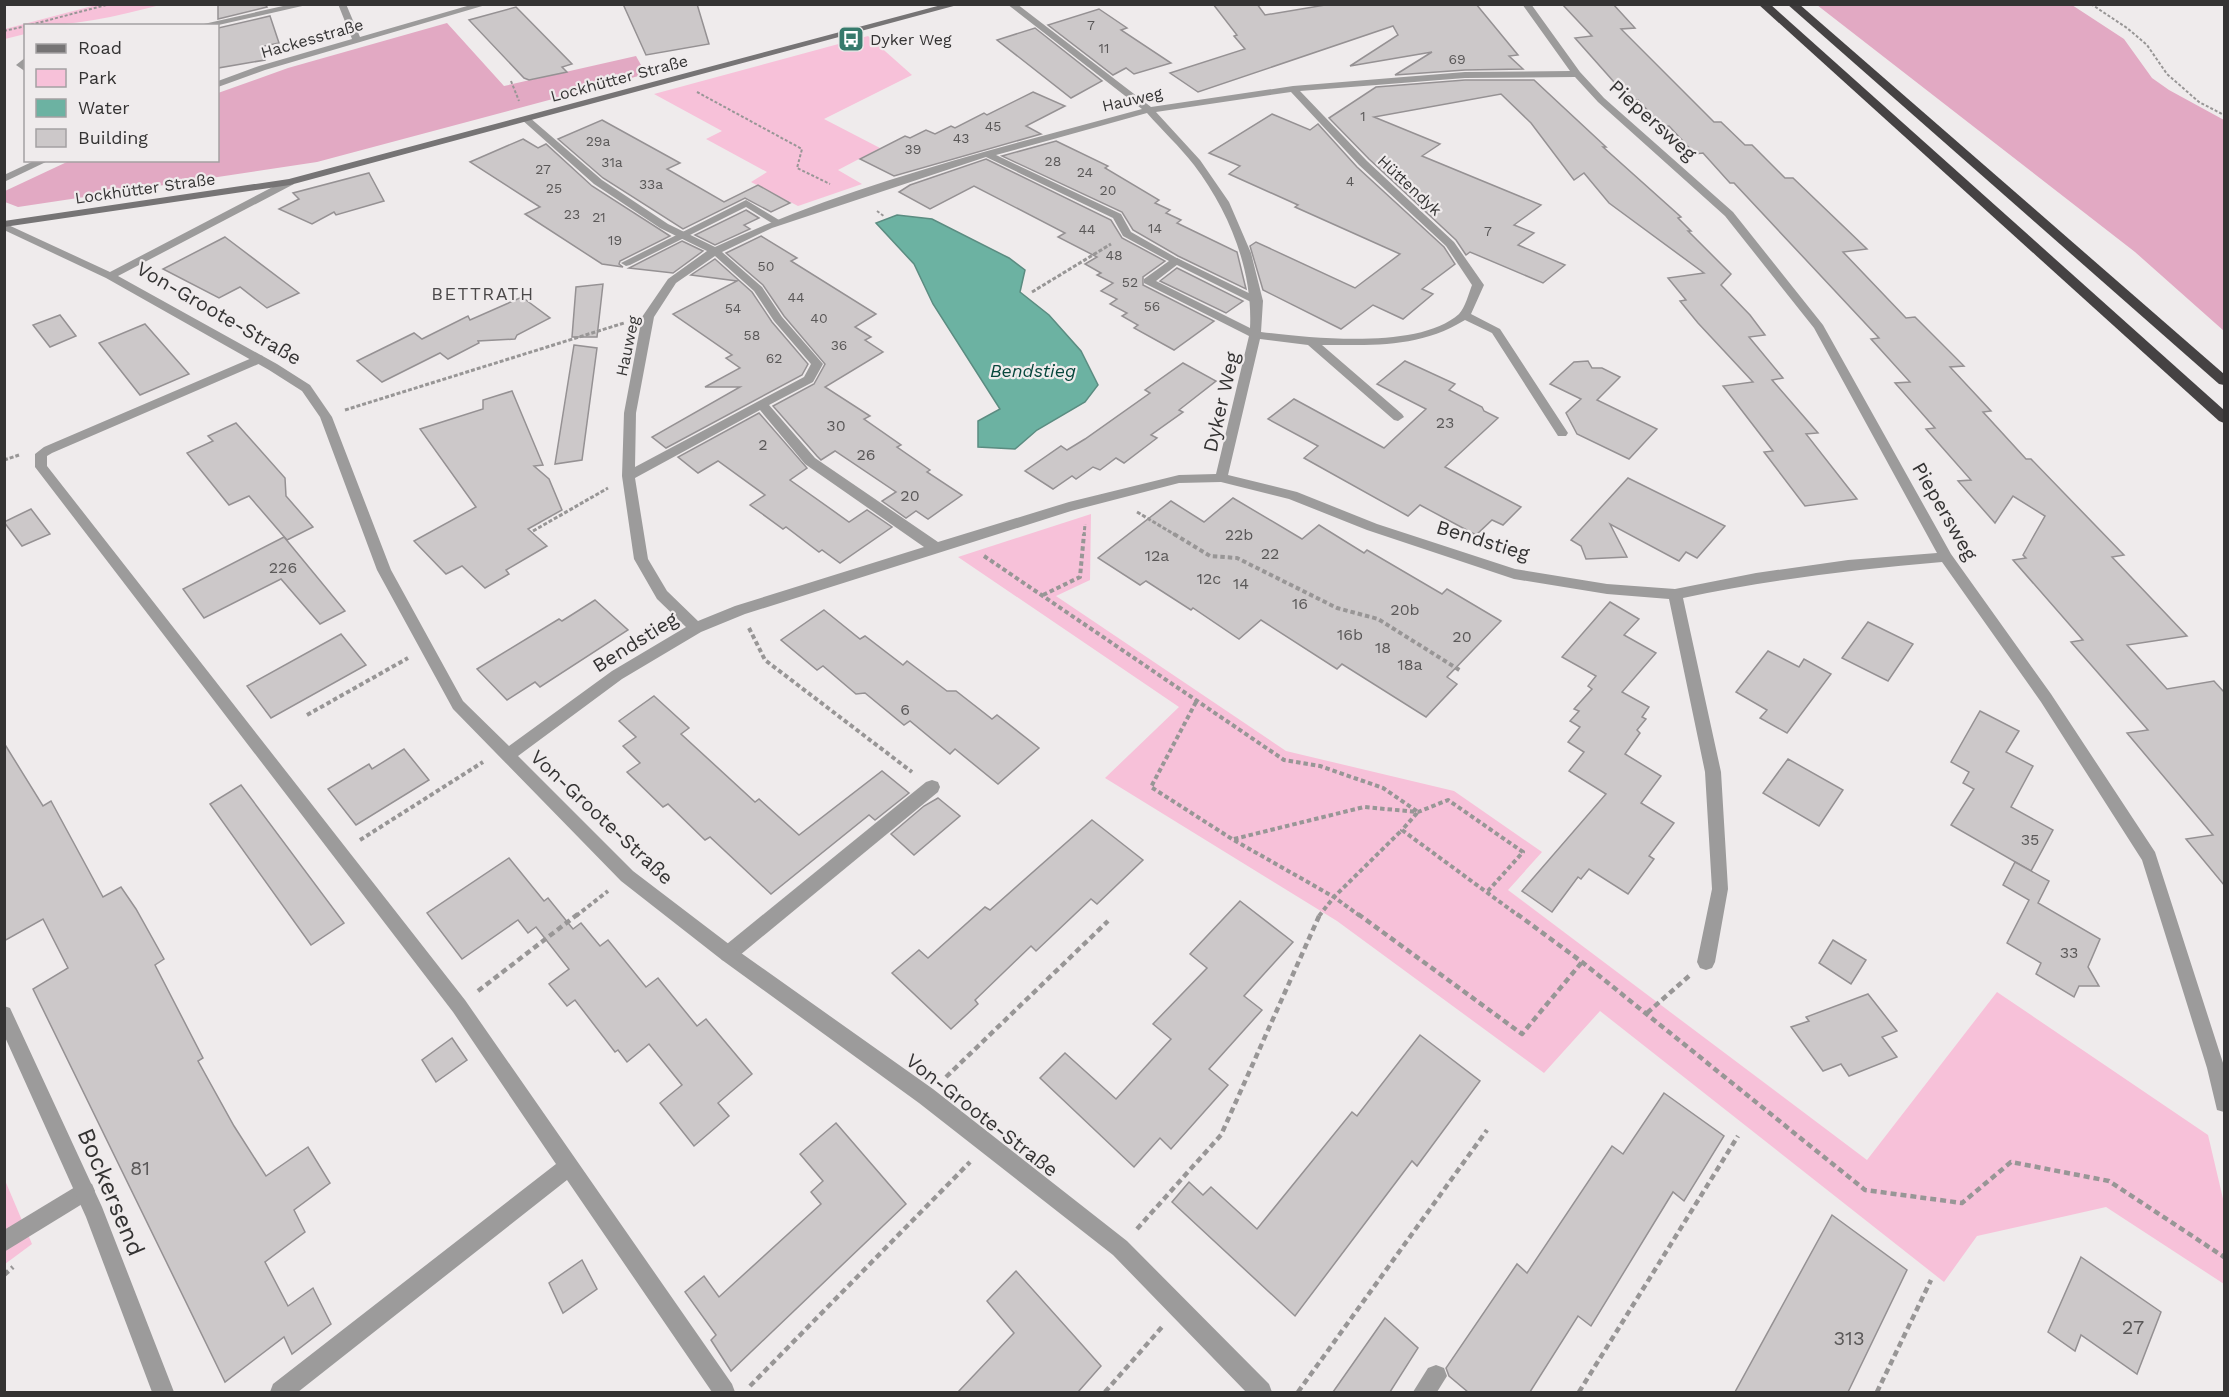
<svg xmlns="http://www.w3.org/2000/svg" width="2229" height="1397" font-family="'Work Sans',sans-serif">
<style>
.green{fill:#f7c1d9}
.forest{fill:#e2a9c3}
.water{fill:#6cb2a2;stroke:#5b8c81;stroke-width:1.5}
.building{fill:#ccc8c9;stroke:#959193;stroke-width:1.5}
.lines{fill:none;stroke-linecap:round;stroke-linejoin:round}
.path-far3{stroke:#989696;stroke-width:2;stroke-dasharray:3 2;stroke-linecap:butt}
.path-far2{stroke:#989696;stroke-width:3;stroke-dasharray:4 2;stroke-linecap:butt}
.path-far1{stroke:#989696;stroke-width:4;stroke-dasharray:4.5 3;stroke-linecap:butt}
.path{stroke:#989696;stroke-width:4.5;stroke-dasharray:6 4;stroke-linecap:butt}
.lane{fill:#9c9b9b;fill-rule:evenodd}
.street{fill:#9c9b9b;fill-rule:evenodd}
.secondary{fill:#767475;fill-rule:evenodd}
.highway{fill:#454243;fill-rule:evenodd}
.labels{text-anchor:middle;stroke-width:4.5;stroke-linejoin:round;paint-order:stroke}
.far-number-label{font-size:14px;fill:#5a5858}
.far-street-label{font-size:16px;fill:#343333;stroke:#efebec}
.far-poi-label{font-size:16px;fill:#343333;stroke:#efebec;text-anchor:start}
.number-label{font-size:16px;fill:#5a5858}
.far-neighbourhood-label{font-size:18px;letter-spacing:1.5px;fill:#4b4849;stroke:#efebec}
.far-water-label{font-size:18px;font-style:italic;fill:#07473c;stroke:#efebec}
.street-label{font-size:20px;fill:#343333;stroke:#efebec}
.near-number-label{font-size:20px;fill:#5a5858}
.near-street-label{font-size:24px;fill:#343333;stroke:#efebec}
</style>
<rect width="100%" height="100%" fill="#efebec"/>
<g class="green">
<path d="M96 5H160C115 17 73 26 26 26L25 34 5 39V29Z"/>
<path d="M868 36 912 75 824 119 880 148 838 170 862 184 798 206 751 182 767 172 706 139 722 131 654 94Z"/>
<path d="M1091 514 1090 580 1056 596 1286 751 1454 791 1542 852 1508 890 1867 1160 1997 992 2208 1135 2224 1203V1284L2106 1207 1977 1236 1944 1282 1600 1011 1544 1073 1337 921 1105 778 1179 707 958 557Z"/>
<path d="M4 1178 32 1244 5 1264H4Z"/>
</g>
<g class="forest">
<path d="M1817 5H2072L2124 39 2152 78 2169 90 2224 120V331L2135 252Z"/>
<path d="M447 23 504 86 636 56 646 74 317 162 18 207 5 202V191L69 161 218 160V93L288 68Z"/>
</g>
<path class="water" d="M897 215 932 219 1009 258 1025 270 1020 292 1049 315 1081 351 1098 385 1085 402 1037 430 1015 449 978 447V421L1000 409 933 304 914 264 876 223Z"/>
<g class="building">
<path d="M218 4H265L267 7 218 19Z"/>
<path d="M623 4H697L709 44 646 55Z"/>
<path d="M1213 4H1257L1265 15 1331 4H1476L1518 55 1509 56 1523 69 1465 70 1395 75 1432 52 1350 66 1398 35 1393 26 1198 92 1170 73 1245 49 1234 36 1237 35Z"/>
<path d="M1562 4H1613L1635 28 1621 29 1714 122H1721L1745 145H1752L1785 178H1793L1867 249 1843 252 1906 318 1915 317 1964 366 1950 367 1991 411 1983 412 2026 459H2031L2124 555 2112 557 2187 636 2127 645 2167 689 2214 681 2224 692V885L2186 839 2213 835 2127 733 2148 730 2071 642 2083 640 2013 560 2026 558 2023 555 2045 516 2013 496 1995 523 1958 481 1971 480 1926 429 1935 428 1895 383 1910 382 1871 339 1879 338 1734 183H1730L1703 153 1695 154 1669 126 1663 127 1638 100H1630L1575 38 1592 36Z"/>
<path d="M516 7 572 64 562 67 567 72 529 80 524 78 469 20Z"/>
<path d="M1099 9 1127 28 1121 30 1171 63 1134 74 1126 68 1113 75 1048 25Z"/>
<path d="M270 16 279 43 264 46 265 60 218 68V28Z"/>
<path d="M1035 28 1102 81 1071 98 997 40Z"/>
<path d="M1465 80H1534L1606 147H1603L1681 217 1678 218 1691 231H1688L1731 274 1721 285 1750 315 1765 335 1749 337 1783 378 1772 380 1818 433 1806 434 1857 499 1805 506 1764 452 1773 451 1723 386 1753 382 1698 323 1680 301 1686 300 1668 278 1704 273 1609 203 1584 173 1574 180 1531 123 1501 94 1374 117 1440 144 1422 156 1541 205 1514 225 1534 233 1518 245 1565 265 1543 283 1470 252 1466 255 1456 240 1369 159 1329 118 1376 87Z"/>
<path d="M1033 92 1065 106 1026 126 1041 134 894 176 860 159 905 136 910 138 926 130 935 134 951 126 955 128 984 113 987 115Z"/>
<path d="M1272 114 1310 130 1318 124 1357 167 1444 247 1455 264 1422 289 1433 294 1403 319 1373 305 1341 329 1263 290 1250 246 1256 242 1355 288 1400 254 1295 207 1298 205 1229 174 1240 166 1209 153Z"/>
<path d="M602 120 680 163 667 169 724 202 758 185 790 203 771 212 745 198 683 229 603 178 558 139Z"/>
<path d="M523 139 538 148 546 144 592 186 670 236 620 261 619 264 623 267 602 264 525 214 540 207 470 162Z"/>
<path d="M1056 141 1108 166 1105 168 1159 200 1155 203 1170 210 1166 213 1181 220 1177 223 1237 252 1246 289 1178 256 1133 230 1122 212 1002 156Z"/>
<path d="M986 159 1111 220 1122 238 1165 261 1143 277V285L1214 321 1174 350 1134 328 1138 325 1122 316 1127 313 1110 304 1117 299 1101 291 1113 283 1097 275 1101 273 1085 264 1097 257 1058 237 1065 233 974 186 930 209 899 192 910 185Z"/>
<path d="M369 173 384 201 336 215 334 212 312 224 279 209 299 199 293 193Z"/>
<path d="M746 210 759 218 744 225 750 229 715 245 695 235Z"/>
<path d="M761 236 797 258 791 261 876 314 855 327 871 337 865 340 883 352 825 387 870 416 864 419 901 445 897 447 930 470 927 472 962 495 928 519 916 511 906 518 882 501 896 492 835 451 821 460 817 456 773 406 814 384 825 364 784 316 763 285 726 253Z"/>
<path d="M225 237 299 293 267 308 240 287 219 298 163 269Z"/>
<path d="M682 241 703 251 673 273 629 268Z"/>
<path d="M715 259 752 292 772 322 808 364 802 375 666 448 652 437 740 387H705L740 368 726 358 732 355 673 314 737 281 691 275Z"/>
<path d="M1177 268 1243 301 1226 313 1160 281Z"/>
<path d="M603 284 597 337H572L576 287Z"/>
<path d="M522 297 550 318 517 335 515 339 478 341 479 343 448 359 440 353 382 382 357 361 414 333 422 339 468 316 470 320Z"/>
<path d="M60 315 76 336 50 347 33 325Z"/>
<path d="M145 324 189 374 140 395 99 343Z"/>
<path d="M574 345 597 348 582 460 555 464Z"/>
<path d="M1405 361 1455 384 1449 390 1482 407 1484 411 1498 418 1445 467 1521 507 1503 525 1492 520 1476 535 1420 505 1408 516 1304 458 1318 446 1268 419 1294 399 1384 448 1426 409 1377 384Z"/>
<path d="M1588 361 1592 368H1602L1620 377 1597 400 1657 429 1629 459 1577 434 1566 413 1581 399 1550 384 1574 362Z"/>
<path d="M1183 363 1216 381 1179 410 1183 412 1151 435 1157 438 1124 463 1116 458 1100 470 1093 467 1076 479 1072 476 1053 489 1025 471 1061 446 1067 450 1085 439 1150 393 1145 390Z"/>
<path d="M512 391 543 465 534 466 549 479 562 510 528 529 547 546 506 570 509 574 485 588 462 566 446 574 414 541 476 507 420 429 483 409V400Z"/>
<path d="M759 413 807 468 790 480 849 522 867 510 892 527 840 563 822 550 819 552 786 527 783 529 750 505 765 495 718 461 698 473 678 457Z"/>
<path d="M236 423 285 478 286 496 313 527 287 540 249 496 229 505 187 453 213 441 208 436Z"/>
<path d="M1628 478 1725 526 1697 558 1686 552 1679 561 1610 524 1627 557 1586 559 1581 546 1571 540Z"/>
<path d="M1233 498 1302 539 1319 525 1364 553 1367 550 1442 594 1447 589 1501 621 1447 677 1457 684 1426 717 1342 664 1337 669 1261 620 1239 639 1193 608 1191 610 1146 581 1140 585 1098 558 1171 501 1204 522Z"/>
<path d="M31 509 50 534 22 546 4 522Z"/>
<path d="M284 537 345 611 320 624 281 579 204 618 183 589Z"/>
<path d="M595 600 628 630 540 687 535 682 507 700 477 669 559 619 562 621Z"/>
<path d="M1610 602 1639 619 1624 635 1656 653 1622 692 1649 707 1642 717 1646 719 1637 730 1640 733 1625 754 1661 776 1641 803 1674 823 1649 856 1654 859 1628 894 1589 869 1581 879 1578 877 1552 912 1522 891 1606 794 1569 771 1584 752 1568 742 1580 727 1570 721 1579 711 1574 709 1592 689 1588 686 1596 676 1562 657Z"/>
<path d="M824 610 860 639 865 636 903 665 907 661 947 691H956L992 719 997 715 1039 748 998 784 955 749 950 754 910 721 904 725 865 693 856 694 823 666 817 670 781 640Z"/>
<path d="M1868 622 1913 644 1888 681 1842 658Z"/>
<path d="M341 634 366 665 271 718 247 686Z"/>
<path d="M1768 651 1799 667 1804 659 1831 674 1787 733 1760 718 1767 710 1736 692Z"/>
<path d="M654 696 689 728 681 734 755 802 759 799 799 835 882 771 909 793 875 820 869 815 771 894 710 837 705 840 668 804 663 807 627 772 640 763 623 746 636 737 619 721Z"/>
<path d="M1980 711 2019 731 2006 752 2033 766 2011 807 2053 830 2031 871 1951 825 1974 789 1963 783 1969 772 1951 762Z"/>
<path d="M4 743 43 806 51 801 103 897 121 887 136 909 164 959 155 965 203 1058 198 1061 234 1126 266 1176 308 1147 330 1183 294 1210 305 1232 265 1262 288 1306 313 1288 331 1324 292 1354 284 1337 225 1382 33 989 68 968 43 919 4 941Z"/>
<path d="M404 749 429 780 356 825 328 789 369 764 372 769Z"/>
<path d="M1788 759 1843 790 1819 826 1763 793Z"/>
<path d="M241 785 344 923 311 945 210 804Z"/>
<path d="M938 798 960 816 914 855 891 834 924 806Z"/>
<path d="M1092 820 1143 860 1097 904 1091 899 1036 951 1031 946 975 1000 978 1004 951 1029 892 973 919 950 928 958 985 907 990 910Z"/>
<path d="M509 858 544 901 548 898 573 929 581 923 600 946 608 940 646 987 658 978 697 1026 706 1019 752 1074 718 1103 729 1116 694 1146 660 1103 682 1085 649 1044 627 1062 618 1050 615 1052 575 1000 567 1006 549 984 569 969 536 927 528 933 518 920 462 959 427 913Z"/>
<path d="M2015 862 2049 881 2038 903 2100 939 2088 967 2099 986H2079L2074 997 2036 974 2041 963 2007 943 2029 900 2003 885Z"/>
<path d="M1240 901 1293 942 1244 996 1262 1010 1209 1069 1228 1085 1171 1149 1160 1138 1134 1167 1040 1078 1065 1053 1116 1099 1171 1039 1153 1024 1207 968 1190 954Z"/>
<path d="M1833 940 1866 960 1851 984 1819 963Z"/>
<path d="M1868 994 1897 1031 1882 1037 1897 1057 1849 1076 1841 1064 1823 1071 1791 1027 1809 1021 1806 1017Z"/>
<path d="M1420 1035 1480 1081 1417 1166 1412 1161 1295 1316 1172 1202 1189 1182 1203 1195 1211 1187 1257 1229 1352 1112 1357 1116Z"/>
<path d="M452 1038 467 1060 436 1082 422 1060Z"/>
<path d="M1664 1093 1724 1136 1684 1201 1673 1192 1591 1326 1578 1316 1530 1392H1468L1449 1376 1446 1368 1517 1264 1527 1273 1612 1146 1623 1154Z"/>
<path d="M836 1123 906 1204 731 1371 711 1340 716 1335 685 1292 704 1276 719 1297 821 1204 811 1192 823 1181 800 1154Z"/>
<path d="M1832 1215 1907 1270 1848 1392H1735Z"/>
<path d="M2081 1257 2161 1312 2137 1374 2081 1335 2075 1351 2048 1332Z"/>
<path d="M582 1260 597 1289 563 1313 549 1283Z"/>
<path d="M1016 1271 1101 1366 1078 1392H958L1014 1333 987 1301Z"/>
<path d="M1385 1318 1418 1348 1390 1392H1333Z"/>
</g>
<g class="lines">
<g class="path-far3">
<path d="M2091 4 2127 28 2147 45 2167 74 2199 102 2224 115"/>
<path d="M26 26 110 4"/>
<path d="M4 31 26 26"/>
<path d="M511 81 519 101"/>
<path d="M697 92 802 149 797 168 830 184"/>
<path d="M877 211 885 217"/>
</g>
<g class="path-far2">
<path d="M1032 292 1111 244"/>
<path d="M345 410 624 323"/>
<path d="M4 460 19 455"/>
<path d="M1137 512 1177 536"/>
<path d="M533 531 608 488"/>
<path d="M1084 536 1085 524"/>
</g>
<g class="path-far1">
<path d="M1174 534 1210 556 1237 558 1337 608 1378 619 1461 671"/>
<path d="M984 556 1284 760 1320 766 1383 788 1418 812 1402 830 1519 916"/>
<path d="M1043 595 1080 577 1084 534"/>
<path d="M749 628 765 660 912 772"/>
<path d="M1196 702 1151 787 1232 839 1334 897 1360 916"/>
<path d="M307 715 408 658"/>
<path d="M1234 839 1364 807 1418 812 1448 800 1523 852 1488 891"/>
<path d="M360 840 483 762"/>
<path d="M576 916 608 891"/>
<path d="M1319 916 1334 897 1402 830"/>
</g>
<g class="path">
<path d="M1358 914 1522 1034 1582 962"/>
<path d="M1517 914 1582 962 1865 1190 1962 1203 2011 1162 2109 1181 2224 1257"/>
<path d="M478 991 578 914"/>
<path d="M1647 1013 1689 976"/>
<path d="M946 1077 1108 921"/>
<path d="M1137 1229 1221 1135 1320 914"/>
<path d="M4 1275 13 1267"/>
<path d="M750 1386 970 1162"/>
<path d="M1105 1392 1162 1327"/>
<path d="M1298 1392 1487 1130"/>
<path d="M1579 1392 1738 1136"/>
<path d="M1877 1392 1931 1280"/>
</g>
<g class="lane">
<path d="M746 200 784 223 775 225 746 207 630 265 626 266 621 263Z"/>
<path d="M1177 258 1261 299 1263 301 1261 303H1253L1173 263 1172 261Z"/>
<path d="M259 355 263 356V362L52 453 47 456V466L465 1000 732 1384 735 1392H712L567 1180 298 1392H270L273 1384 556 1164 453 1012 35 467V454L44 447Z"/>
<path d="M932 780 938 782 940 787 938 792 734 960 728 962 722 960 719 954 722 948 926 782Z"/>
<path d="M85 1181 92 1184 95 1191 92 1198 4 1252V1230Z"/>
<path d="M1436 1365 1444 1368 1447 1376 1437 1392H1413L1428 1368Z"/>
</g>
<g class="street">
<path d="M292 4H311L214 26H195Z"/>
<path d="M338 4H346L360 37 474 4H489L265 70 218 87V81L259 66 352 39Z"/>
<path d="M1007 4H1017L1151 107 1293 86 1465 72 1570 71 1522 4H1531L1580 72 1604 98 1733 212 1823 325 1951 554 2051 694 2155 852 2224 1066V1112L2217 1110 2207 1068 2142 860 2041 702 1942 562C1855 569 1769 580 1683 598L1721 772 1728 889 1715 962 1712 968 1706 970 1700 968 1697 962 1712 889 1705 772 1669 599 1607 594 1514 579 1367 530 1289 499 1221 482 1179 483 1071 511 745 614 701 632 622 679 518 756 633 871 734 948 933 1089 1127 1241 1269 1384 1272 1392H1246L1113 1255 919 1103 722 960 621 881 453 709 377 570 320 417 302 391 269 370 106 278 4 230V223L110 272 286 180H294V184L118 276 277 364 310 385 332 417 391 570 463 701 509 746 612 671 686 627 657 599 634 559 622 476 624 413 642 317 668 279 707 251 660 228 594 184 521 119 529 117 602 180 668 224 715 247C849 184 999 148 1142 109ZM1575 77 1598 102 1725 216 1814 328 1937 553 1848 560 1756 573 1675 589 1607 584 1515 569 1377 524 1297 492 1228 475 1260 339 1308 345 1394 420 1398 421 1404 417 1402 414 1322 345C1375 345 1419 348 1465 320L1492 333 1558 436H1566L1568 433 1500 329 1471 314 1484 285 1454 242 1367 161 1300 91 1465 78ZM1291 92 1359 165 1446 246 1472 285C1469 293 1465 308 1459 314 1419 350 1311 338 1261 332L1263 301 1251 253 1229 202 1200 160 1156 112ZM1147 113C1162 130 1180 147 1194 165 1229 211 1253 270 1250 328L1156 281 1182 261 1131 232 1121 214 996 155ZM986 157 1113 218 1123 236 1169 261 1144 279V283L1249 336 1216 474 1179 475 1069 502 938 542 815 458 769 405 813 382 823 364 782 317 762 287 722 252 772 228ZM715 256 754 291 774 321 811 364 804 377 635 467 636 413 654 317 676 283ZM760 410 805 464 924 547 735 606 698 621 667 591 648 559 635 478Z"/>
<path d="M26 57V72L16 65Z"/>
<path d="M36 160H50L4 182V175Z"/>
<path d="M4 1006 10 1008 102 1207 174 1392H152L86 1217 4 1035Z"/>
</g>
<path class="secondary" d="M945 4H961L290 185 4 227V221L289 179Z"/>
<g class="highway">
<path d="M1758 4H1770L2224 410V423L2219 421Z"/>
<path d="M1787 4H1799L2224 374V385L2219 384Z"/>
</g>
</g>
<defs>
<g id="bus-square" transform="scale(1.35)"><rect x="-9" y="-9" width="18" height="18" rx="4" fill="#377a6c" stroke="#efebec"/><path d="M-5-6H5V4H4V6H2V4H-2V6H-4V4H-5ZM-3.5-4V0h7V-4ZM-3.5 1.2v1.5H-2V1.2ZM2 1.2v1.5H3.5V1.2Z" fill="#fff"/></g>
</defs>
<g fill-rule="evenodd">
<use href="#bus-square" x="851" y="39"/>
</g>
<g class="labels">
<g class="far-number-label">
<text x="1091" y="30">7</text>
<text x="1104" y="53">11</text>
<text x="1457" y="64">69</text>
<text x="1363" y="121">1</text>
<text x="993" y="131">45</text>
<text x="961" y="143">43</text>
<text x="598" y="146">29a</text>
<text x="913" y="154">39</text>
<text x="1053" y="166">28</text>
<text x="612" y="167">31a</text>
<text x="543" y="174">27</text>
<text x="1085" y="177">24</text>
<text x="1350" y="186">4</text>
<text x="651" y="189">33a</text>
<text x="554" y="193">25</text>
<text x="1108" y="195">20</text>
<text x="572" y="219">23</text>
<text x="599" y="222">21</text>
<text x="1155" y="233">14</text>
<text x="1087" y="234">44</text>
<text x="1488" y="236">7</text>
<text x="615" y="245">19</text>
<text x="1114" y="260">48</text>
<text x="766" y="271">50</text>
<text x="1130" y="287">52</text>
<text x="796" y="302">44</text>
<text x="1152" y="311">56</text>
<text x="733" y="313">54</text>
<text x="819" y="323">40</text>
<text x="752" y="340">58</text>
<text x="839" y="350">36</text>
<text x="774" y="363">62</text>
</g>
<g class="far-street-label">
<text transform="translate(312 38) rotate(-16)" y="6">Hackesstraße</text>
<text transform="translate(619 78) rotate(-15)" y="6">Lockhütter Straße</text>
<text transform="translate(1132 99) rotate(-13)" y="6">Hauweg</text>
<text transform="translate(1410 185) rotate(43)" y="6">Hüttendyk</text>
<text transform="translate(145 188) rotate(-8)" y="6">Lockhütter Straße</text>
<text transform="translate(627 346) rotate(-78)" y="6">Hauweg</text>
</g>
<g class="far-poi-label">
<text x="870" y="45">Dyker Weg</text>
</g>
<g class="number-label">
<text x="1445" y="428">23</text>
<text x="836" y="431">30</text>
<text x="763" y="450">2</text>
<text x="866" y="460">26</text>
<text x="910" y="501">20</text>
<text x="1239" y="540">22b</text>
<text x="1270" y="559">22</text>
<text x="1157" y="561">12a</text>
<text x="283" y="573">226</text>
<text x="1209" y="584">12c</text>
<text x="1241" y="589">14</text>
<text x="1300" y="609">16</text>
<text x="1405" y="615">20b</text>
<text x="1350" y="640">16b</text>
<text x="1462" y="642">20</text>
<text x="1383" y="653">18</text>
<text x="1410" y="670">18a</text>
<text x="905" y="715">6</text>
<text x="2030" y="845">35</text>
<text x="2069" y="958">33</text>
</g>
<g class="far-neighbourhood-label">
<text x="483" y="300">BETTRATH</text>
</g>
<g class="far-water-label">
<text x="1033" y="377">Bendstieg</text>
</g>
<g class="street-label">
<text transform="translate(1653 120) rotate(42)" y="7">Piepersweg</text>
<text transform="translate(219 313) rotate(30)" y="7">Von-Groote-Straße</text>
<text transform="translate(1221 402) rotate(-77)" y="7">Dyker Weg</text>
<text transform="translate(1945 511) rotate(60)" y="7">Piepersweg</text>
<text transform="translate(1483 540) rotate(17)" y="7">Bendstieg</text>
<text transform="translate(635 642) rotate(-32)" y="7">Bendstieg</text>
<text transform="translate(602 817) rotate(43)" y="7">Von-Groote-Straße</text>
<text transform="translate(982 1115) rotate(38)" y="7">Von-Groote-Straße</text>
</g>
<g class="near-number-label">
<text x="140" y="1175">81</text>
<text x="2133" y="1334">27</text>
<text x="1849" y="1345">313</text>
</g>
<g class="near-street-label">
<text transform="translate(111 1192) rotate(67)" y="8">Bockersend</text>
</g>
</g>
<rect width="2229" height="1397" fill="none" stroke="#343333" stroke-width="12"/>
<rect x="24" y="24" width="195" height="138" fill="#efebec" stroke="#a4a1a2" stroke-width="1.5"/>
<rect x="36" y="44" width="30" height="9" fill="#767475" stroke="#a4a1a2" stroke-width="1.5"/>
<text x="78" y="54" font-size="18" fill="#343333">Road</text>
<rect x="36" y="69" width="30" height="18" fill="#f7c1d9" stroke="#a4a1a2" stroke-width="1.5"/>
<text x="78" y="84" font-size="18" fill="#343333">Park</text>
<rect x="36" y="99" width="30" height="18" fill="#6cb2a2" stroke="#a4a1a2" stroke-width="1.5"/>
<text x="78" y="114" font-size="18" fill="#343333">Water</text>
<rect x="36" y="129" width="30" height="18" fill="#ccc8c9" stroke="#a4a1a2" stroke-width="1.5"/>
<text x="78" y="144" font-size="18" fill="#343333">Building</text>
</svg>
